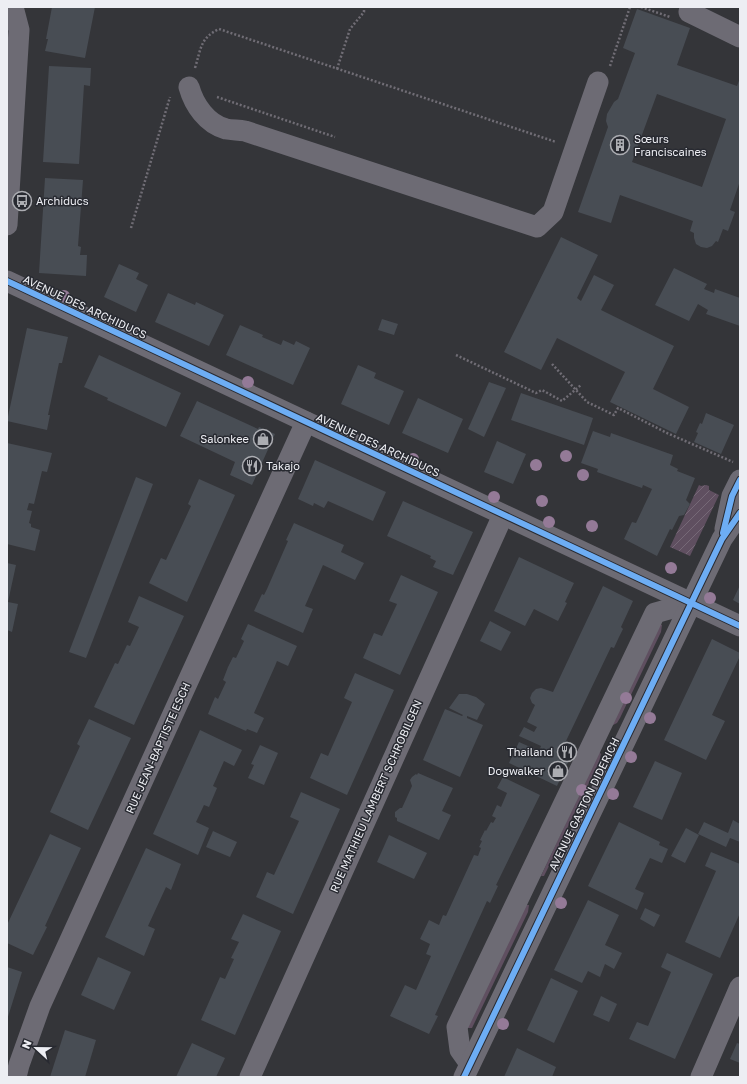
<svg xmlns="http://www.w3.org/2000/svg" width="747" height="1084" font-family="'Golos Text',sans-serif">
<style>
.grass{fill:#5f4f60}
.garden{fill:url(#garden-furrows)}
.building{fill:#484d54;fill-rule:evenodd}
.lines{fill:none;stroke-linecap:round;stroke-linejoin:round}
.path{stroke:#706d75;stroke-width:2.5;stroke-dasharray:2 2;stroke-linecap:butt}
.minor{stroke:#6d6b74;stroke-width:21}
.cycleway-casing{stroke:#282a31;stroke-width:8}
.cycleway{stroke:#6dadf4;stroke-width:6}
.tree{fill:#947a97}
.labels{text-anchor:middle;stroke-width:3;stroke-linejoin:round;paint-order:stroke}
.poi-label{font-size:11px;fill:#edeef3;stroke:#282a31;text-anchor:start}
.street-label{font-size:11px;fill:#edeef3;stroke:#282a31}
</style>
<defs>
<pattern id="garden-furrows" width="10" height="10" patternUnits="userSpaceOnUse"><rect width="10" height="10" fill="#5f4f60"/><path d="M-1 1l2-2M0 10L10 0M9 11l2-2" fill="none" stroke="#766977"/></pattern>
</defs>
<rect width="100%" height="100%" fill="#343539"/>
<g class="grass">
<path d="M657 622 662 625 661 632 620 718 617 723 613 725 611 723Z"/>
<path d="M599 752 601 754 599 762 547 870 544 876H541Z"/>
<path d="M522 905H529L528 912 472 1028H466Z"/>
</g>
<path class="garden" d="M699 485 701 486 706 485 709 486V490L719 495 690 556 670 547Z"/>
<g class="building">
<path d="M52 7H95L85 58 45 51 48 39H46Z"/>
<path d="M637 9 690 28 677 65 737 86 740 78V181L730 210 735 212 728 231 723 229 718 242 716 241 712 246 707 248 701 247 696 244 694 238V233L690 231 693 221 620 195 611 223 578 212 608 127 606 121 607 114 614 102 618 99 635 53 623 48ZM657 94 726 119 702 187 632 162Z"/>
<path d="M49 66 91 68 90 86 84 85 79 164 43 162Z"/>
<path d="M45 178 83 180 78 246 81 247 80 255H87L86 276 39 273Z"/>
<path d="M561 237 598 255 577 298 581 301 594 275 614 285 601 310 674 346 653 389 689 407 676 434 610 402 625 372 557 338 541 370 504 352Z"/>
<path d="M119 264 139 273 136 279 148 285 136 312 104 297Z"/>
<path d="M674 268 707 284 704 289 714 293 715 289 740 298V326L706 314 708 310 698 304 689 321 655 305Z"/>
<path d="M168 293 195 305 196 302 224 315 209 346 155 322Z"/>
<path d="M382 319 398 324 394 335 378 330Z"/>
<path d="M240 325 263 335 262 337 281 345 283 340 294 345 296 341 310 348 293 385 226 355Z"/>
<path d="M27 328 68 337 62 363H59L48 415H50L47 430 7 421Z"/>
<path d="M99 355 181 393 166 427 107 400 108 398 84 387Z"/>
<path d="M358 365 376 373 374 378 404 391 389 425 341 404Z"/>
<path d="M489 382 506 388 484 437 468 429Z"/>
<path d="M521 393 593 418 584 445 511 420Z"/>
<path d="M418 398 463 419 448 453 402 433Z"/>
<path d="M197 401 258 429 259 427 275 434 252 485 230 475 235 462 180 436Z"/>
<path d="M706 413 734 425 721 454 694 442 698 433 696 432 700 423 702 424Z"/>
<path d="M593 431 610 437 611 433 673 455 670 465 678 469 677 471 695 478 686 500 690 504 684 515 679 516 672 530 670 529 657 556 624 539 632 522 636 523 652 489 643 485 642 488 597 472 598 469 581 463Z"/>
<path d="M497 441 526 454 513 484 484 472Z"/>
<path d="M7 443 52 453 47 472 42 471 34 504 29 503 27 510 32 511 29 523 31 524V527L40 530 35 551 7 544Z"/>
<path d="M315 460 386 492 373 521 328 501 324 508 314 503 313 506 298 499Z"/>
<path d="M136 477 153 484 86 658 69 652Z"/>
<path d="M199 479 235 495 187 602 149 583 161 558 166 560 191 506 188 504Z"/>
<path d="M403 501 473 532 453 575 433 567 436 561 430 558 431 556 387 536Z"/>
<path d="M294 523 344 545 341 552 364 563 355 580 323 565 305 606 313 609 303 633 254 611 262 594 264 595 267 589 288 541 286 540Z"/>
<path d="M519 557 574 583 565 602 567 603 558 621 534 609 525 626 494 611Z"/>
<path d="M7 563 16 565 8 602 18 604 12 632 7 630Z"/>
<path d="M401 575 438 592 400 675 363 658 374 633 382 636 397 604 389 601Z"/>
<path d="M740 585V604L733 600Z"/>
<path d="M603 586 633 601 621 627 623 629 619 637 614 648 611 647 566 741 576 745 557 786 509 763 519 742 539 751 541 746 519 736 524 727 534 732 537 727 527 722 535 705 532 703 530 698 532 693 536 689 541 688 553 692Z"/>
<path d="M139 596 184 616 134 725 94 707 115 663 118 664 127 645 130 646 139 627 128 622Z"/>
<path d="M490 621 511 632 501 651 480 641Z"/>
<path d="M248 624 297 646 288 666 277 661 275 666 254 713 264 718 257 733 247 729 246 731 208 714 215 697 218 699 226 682 223 680 228 667 233 657 236 658 244 641 241 639Z"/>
<path d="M712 639 740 653V656L712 715 725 721 706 760 664 740Z"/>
<path d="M355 673 394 690 347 795 310 778 321 753 328 756 352 702 344 698Z"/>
<path d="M459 694H467L476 697 485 704 477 720 467 716V718L483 725 460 777 423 760 445 709 462 716 463 715 449 708Z"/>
<path d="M89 719 131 738 88 830 50 812 80 746 77 744Z"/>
<path d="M200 730 242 750 234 766 224 761 213 786 217 788 209 807 204 805 196 822 209 828 198 855 153 834Z"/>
<path d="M260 745 278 753 264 785 248 778 254 765 251 764Z"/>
<path d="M655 761 682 773 662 820 633 807Z"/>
<path d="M418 773 453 788 442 811 451 815 439 840 397 821V818L395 817V812L400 808H402L412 786 410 780 412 777 416 774 417 775Z"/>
<path d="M503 777 540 795 500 877 496 885 498 886 490 903 487 901 435 1015 438 1016 429 1034 390 1016 405 985 416 990 431 956 426 954 430 944 420 939 429 920 439 925 443 915 446 916 474 855 478 856 481 848 479 847 482 841 480 840 485 830 486 831 491 822 493 823 496 818 492 816 497 805 501 807 507 793 497 788Z"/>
<path d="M301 792 340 809 293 914 256 897 267 872 274 875 299 821 290 817Z"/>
<path d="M733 820 740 824V842L730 838 726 847 698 834 704 822 728 833Z"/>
<path d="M619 822 660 842 659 845 668 849 662 863 650 858 635 889 644 893 637 910 588 886Z"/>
<path d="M686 828 699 835 685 863 671 856Z"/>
<path d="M213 831 237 842 230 857 206 847Z"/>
<path d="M50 834 81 848 45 926 47 927 33 955 7 943V925Z"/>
<path d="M389 835 427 853 414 879 377 862Z"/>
<path d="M146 848 181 864 171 890 166 887 148 926 155 929 144 956 105 937Z"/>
<path d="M711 852 740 864V913L720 958 685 942 716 871 705 866Z"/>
<path d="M588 900 619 915 605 945 622 953 614 969 605 964 600 977 588 971 582 983 554 970Z"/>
<path d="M645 908 660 915 654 927 640 919Z"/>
<path d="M243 914 281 931 235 1035 201 1020 220 977 225 979 234 959 231 958 239 942 231 939Z"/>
<path d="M667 953 713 974 675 1059 629 1039 637 1022 648 1026 671 972 661 967Z"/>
<path d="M98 957 131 972 114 1010 81 995Z"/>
<path d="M7 967 22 972 7 1020Z"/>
<path d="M551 978 578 991 554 1043 527 1030Z"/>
<path d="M601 996 617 1004 609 1022 593 1015Z"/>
<path d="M65 1030 96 1040 85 1077H50Z"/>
<path d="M192 1043 225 1058 216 1077H176Z"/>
<path d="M737 1043 740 1044V1063L730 1059Z"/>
<path d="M517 1048 556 1067 552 1077H504Z"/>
</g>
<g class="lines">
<g class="path">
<path d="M641 7 670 17"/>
<path d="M610 66 630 7"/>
<path d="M195 68C201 49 200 38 219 29L556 142"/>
<path d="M337 69 350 29 364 12V7"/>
<path d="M217 97 335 137"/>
<path d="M131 228 170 97"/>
<path d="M456 355 536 393 542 390 562 401 581 385"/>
<path d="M552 364 587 402 614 415 618 408 667 433 733 462"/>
</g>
<g class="minor">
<path d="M690 7 689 12 740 37"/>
<path d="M189 87C194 105 207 124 226 129 232 130 239 130 245 131L537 227 553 212 598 82"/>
<path d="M7 225 19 30 13 7"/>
<path d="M7 281 740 626"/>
<path d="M725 529 732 496 740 480"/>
<path d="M470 1064 460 1050 457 1027 655 613 691 603"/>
<path d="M16 1077 19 1065 40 1006 306 422"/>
<path d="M250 1077 503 515"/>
<path d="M464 1077 722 539 740 513"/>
<path d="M701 1077 740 987"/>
</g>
<g class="cycleway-casing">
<g id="cycleway">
<path d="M7 281 740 626"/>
<path d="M723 533 732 496 740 480"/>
<path d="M464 1077 722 539 740 513"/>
</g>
</g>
<use href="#cycleway" class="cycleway"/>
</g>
<g class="tree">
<circle cx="64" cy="296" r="6"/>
<circle cx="248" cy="382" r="6"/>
<circle cx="566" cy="456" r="6"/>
<circle cx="413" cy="459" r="6"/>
<circle cx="536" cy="465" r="6"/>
<circle cx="583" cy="475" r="6"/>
<circle cx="494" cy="497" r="6"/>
<circle cx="542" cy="501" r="6"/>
<circle cx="549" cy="522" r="6"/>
<circle cx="592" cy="526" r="6"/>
<circle cx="671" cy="568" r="6"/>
<circle cx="710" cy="598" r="6"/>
<circle cx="626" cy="698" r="6"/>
<circle cx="650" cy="718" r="6"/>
<circle cx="631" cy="757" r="6"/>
<circle cx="582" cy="790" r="6"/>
<circle cx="613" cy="794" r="6"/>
<circle cx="561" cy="903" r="6"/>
<circle cx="503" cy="1024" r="6"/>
</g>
<defs>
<g id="building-ring" transform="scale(1)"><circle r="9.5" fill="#282a31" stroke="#acadb2" stroke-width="1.5"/><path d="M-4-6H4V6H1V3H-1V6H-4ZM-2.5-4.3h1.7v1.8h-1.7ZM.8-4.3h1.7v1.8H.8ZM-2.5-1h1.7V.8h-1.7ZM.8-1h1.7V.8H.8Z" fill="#acadb2"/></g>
<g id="bus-ring" transform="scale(1)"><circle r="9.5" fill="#282a31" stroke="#acadb2" stroke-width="1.5"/><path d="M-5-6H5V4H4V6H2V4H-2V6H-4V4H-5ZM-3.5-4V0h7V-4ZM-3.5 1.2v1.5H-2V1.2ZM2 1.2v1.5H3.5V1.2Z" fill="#acadb2"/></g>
<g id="shop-ring" transform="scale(1)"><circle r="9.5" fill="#282a31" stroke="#acadb2" stroke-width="1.5"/><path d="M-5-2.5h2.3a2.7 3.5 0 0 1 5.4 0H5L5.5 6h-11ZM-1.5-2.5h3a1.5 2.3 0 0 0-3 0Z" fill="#acadb2"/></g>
<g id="restaurant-ring" transform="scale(1)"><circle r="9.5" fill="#282a31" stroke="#acadb2" stroke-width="1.5"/><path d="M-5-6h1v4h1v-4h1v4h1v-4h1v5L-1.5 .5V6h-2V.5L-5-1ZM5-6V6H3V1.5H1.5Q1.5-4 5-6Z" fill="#acadb2"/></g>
</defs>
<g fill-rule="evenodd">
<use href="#building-ring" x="620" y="145"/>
<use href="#bus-ring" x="22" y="201"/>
<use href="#shop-ring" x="263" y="439"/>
<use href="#restaurant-ring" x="252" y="466"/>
<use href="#restaurant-ring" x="567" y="752"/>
<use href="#shop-ring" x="558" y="771"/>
</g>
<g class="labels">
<g class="poi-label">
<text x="634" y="143">Sœurs<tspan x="634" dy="13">Franciscaines</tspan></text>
<text x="36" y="205">Archiducs</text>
<text x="249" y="443" text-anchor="end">Salonkee</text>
<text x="266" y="470">Takajo</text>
<text x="553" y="756" text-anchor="end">Thailand</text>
<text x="544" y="775" text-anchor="end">Dogwalker</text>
</g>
<g class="street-label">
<text transform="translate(85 307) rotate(25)" y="4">AVENUE DES ARCHIDUCS</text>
<text transform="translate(378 445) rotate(25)" y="4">AVENUE DES ARCHIDUCS</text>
<text transform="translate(158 748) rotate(-66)" y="4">RUE JEAN-BAPTISTE ESCH</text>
<text transform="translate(376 796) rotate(-66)" y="4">RUE MATHIEU LAMBERT SCHROBILGEN</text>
<text transform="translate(584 804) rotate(-64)" y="4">AVENUE GASTON DIDERICH</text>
</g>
</g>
<rect width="747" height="1084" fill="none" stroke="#edeef3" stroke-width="16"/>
<g transform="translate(36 1048) rotate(292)" stroke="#282a31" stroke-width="3" paint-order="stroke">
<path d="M0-3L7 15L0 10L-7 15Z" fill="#edeef3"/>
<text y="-6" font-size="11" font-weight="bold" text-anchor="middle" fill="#edeef3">N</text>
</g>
</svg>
